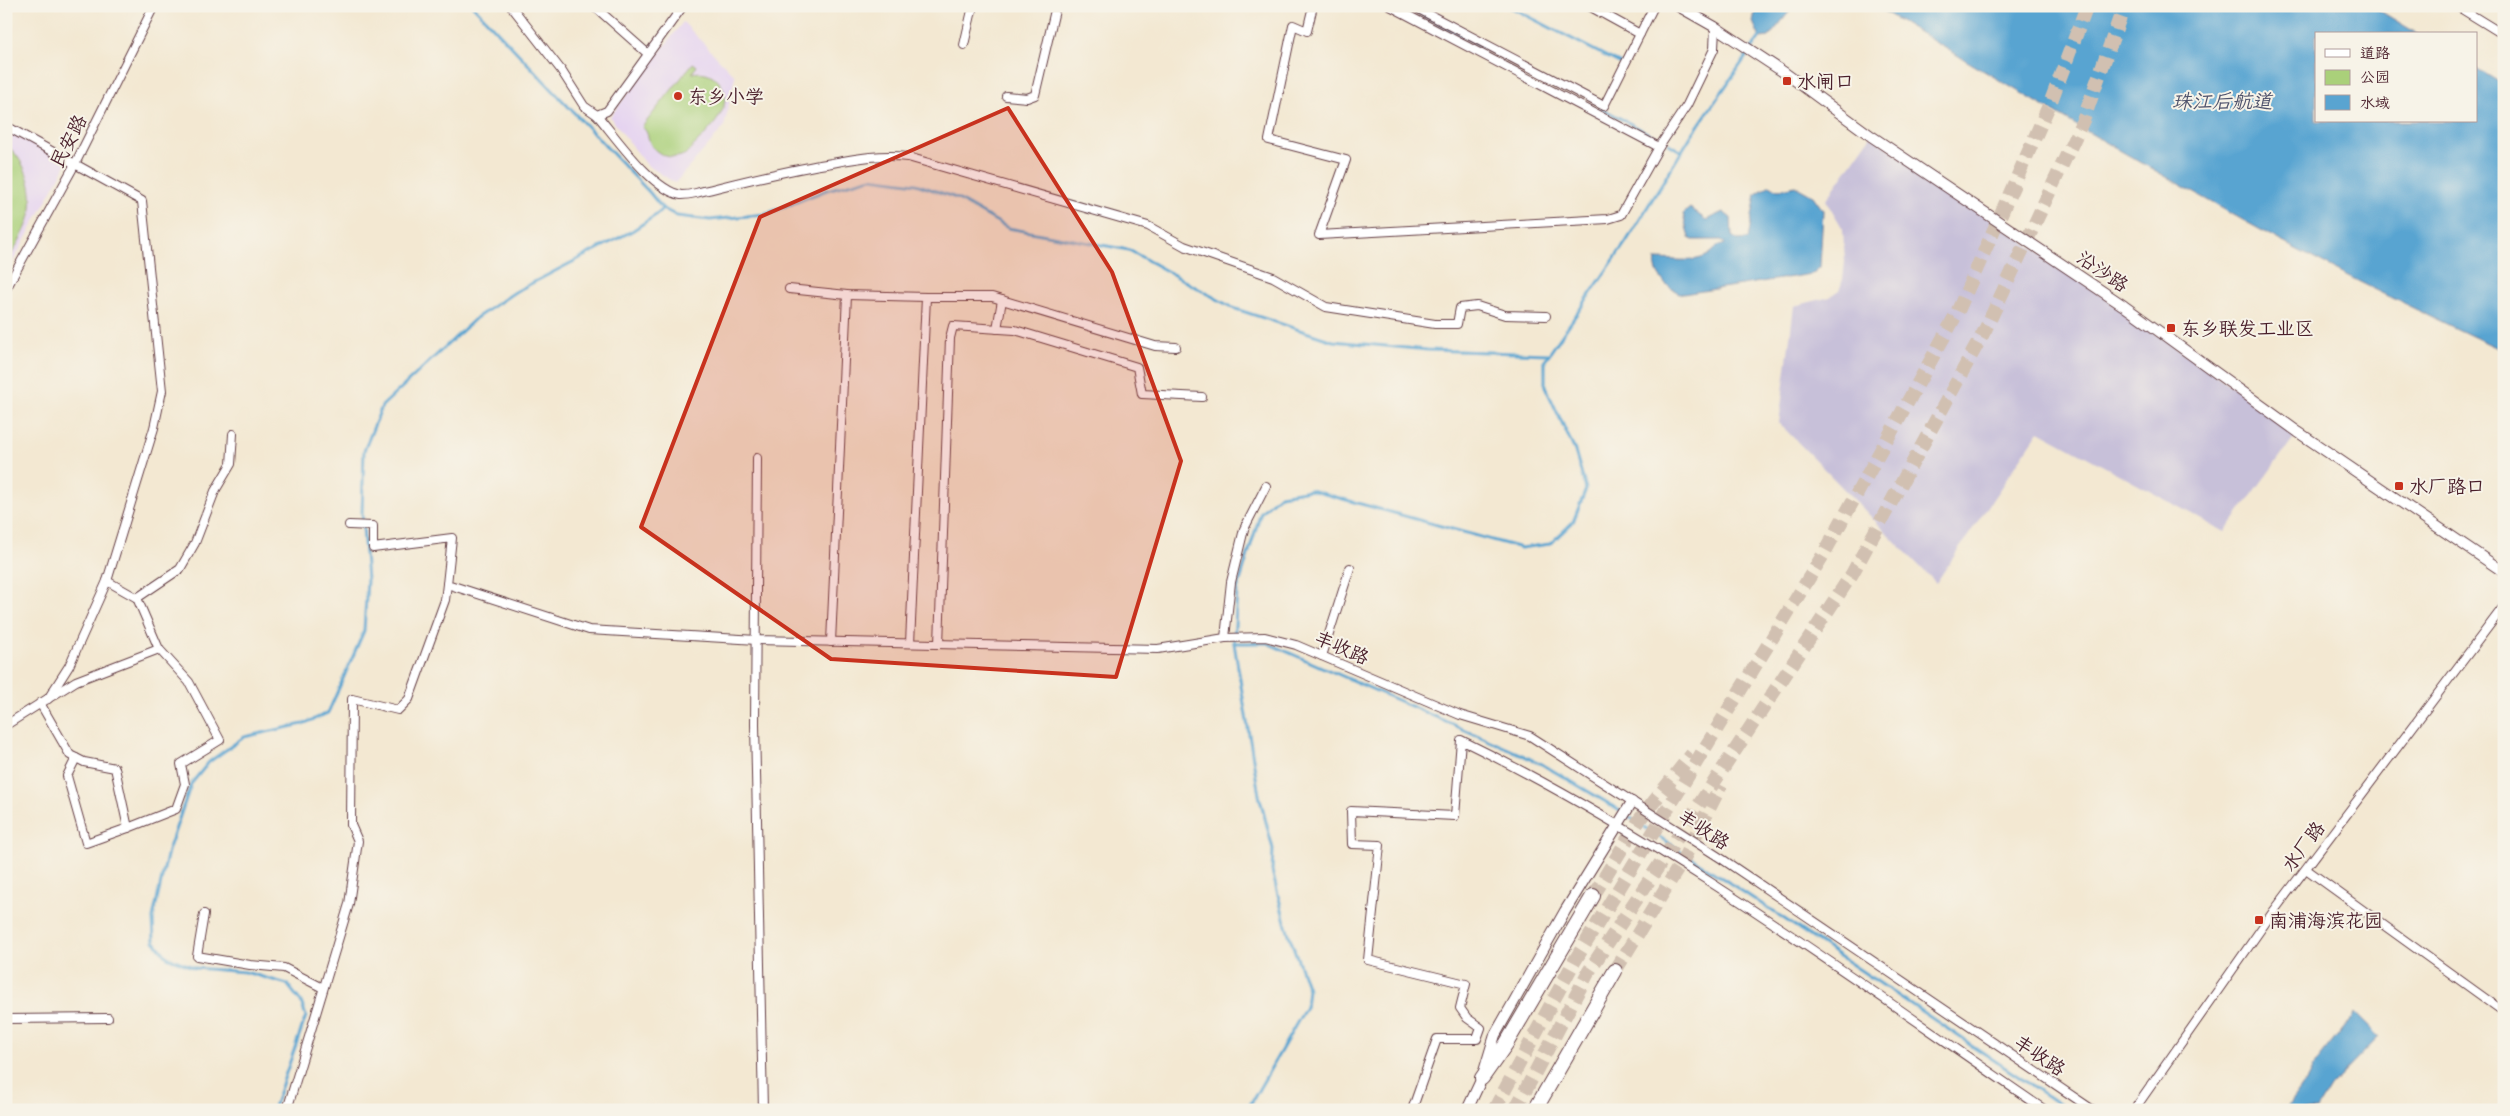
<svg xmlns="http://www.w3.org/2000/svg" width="2510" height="1116" font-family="'Architects Daughter','LXGW WenKai TC',sans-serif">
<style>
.built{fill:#e5d3f1}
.industrial{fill:#c7c0d9}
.green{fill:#aad07a;stroke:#7a7852}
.water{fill:#59a4d1;stroke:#52627e}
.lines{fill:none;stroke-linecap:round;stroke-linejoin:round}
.stream{stroke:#59a4d1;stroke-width:3}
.motorway-tunnel{stroke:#d1c0b1;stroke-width:14;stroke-dasharray:14 7;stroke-linecap:butt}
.minor-casing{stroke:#633d44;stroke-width:10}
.tertiary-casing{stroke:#633d44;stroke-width:12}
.motorway-casing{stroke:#633d44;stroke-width:16}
.minor{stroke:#fff;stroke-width:8}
.tertiary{stroke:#fff;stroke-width:10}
.motorway{stroke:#fff;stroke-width:14}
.marked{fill:#c8321e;fill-opacity:0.2;stroke:#c8321e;stroke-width:4;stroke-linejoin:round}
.poi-dot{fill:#c8321e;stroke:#f7f3e8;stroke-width:2}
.labels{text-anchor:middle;stroke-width:4;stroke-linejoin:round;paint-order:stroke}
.poi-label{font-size:19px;fill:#4a1f2b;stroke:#f7f3e8;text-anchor:start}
.street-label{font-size:19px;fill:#4a1f2b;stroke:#f7f3e8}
.water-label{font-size:20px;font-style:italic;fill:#50546d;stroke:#f7f3e8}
</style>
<rect width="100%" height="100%" fill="#f7f3e8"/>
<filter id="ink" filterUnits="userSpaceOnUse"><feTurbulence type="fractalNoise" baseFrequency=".02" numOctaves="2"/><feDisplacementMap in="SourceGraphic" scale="10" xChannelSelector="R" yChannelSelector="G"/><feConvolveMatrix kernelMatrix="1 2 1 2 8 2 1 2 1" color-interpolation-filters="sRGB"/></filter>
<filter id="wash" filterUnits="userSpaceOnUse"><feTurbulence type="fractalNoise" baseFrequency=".0096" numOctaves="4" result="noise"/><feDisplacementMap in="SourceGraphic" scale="20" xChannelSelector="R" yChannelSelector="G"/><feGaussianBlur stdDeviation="1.12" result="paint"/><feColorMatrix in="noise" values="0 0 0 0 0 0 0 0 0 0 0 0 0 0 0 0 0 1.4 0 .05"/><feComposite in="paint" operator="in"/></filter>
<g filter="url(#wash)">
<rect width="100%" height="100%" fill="#f3e8d2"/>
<g class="built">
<path d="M683 22 735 76 724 127 675 183 647 165 610 117Z"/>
<path d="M6 130 67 163 6 274Z"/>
</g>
<path class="industrial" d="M1871 136 2298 432 2225 532 2039 431 1936 583 1779 423 1794 306 1830 297 1839 291 1843 279 1845 262 1843 229 1826 200Z"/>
<g class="green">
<path d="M693 63 697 66 692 73C703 71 712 73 719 82 739 108 704 134 687 153 676 161 659 157 651 145 647 138 649 132 642 127Z"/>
<path d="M6 145C28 161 37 197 28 222 23 237 13 250 6 264Z"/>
</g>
<g class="water">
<path d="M1756 6H1794L1769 37 1760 38 1753 22Z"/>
<path d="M1875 6H2372L2418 34H2316V121H2476V68L2504 85V351C2427 315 2351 279 2277 239 2141 164 2008 86 1875 6Z"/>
<path d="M1770 185 1778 190 1795 186 1813 196 1823 210 1820 267 1812 274 1683 294C1670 291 1652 274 1656 259 1676 259 1705 266 1717 246L1725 244 1722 240H1693L1689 238 1683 214 1690 208 1706 220 1723 212 1731 218 1732 236 1738 240 1748 239 1756 194Z"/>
<path d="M2355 1013 2379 1037 2330 1087 2316 1110H2285L2306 1081 2313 1067Z"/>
</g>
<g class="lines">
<g class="stream">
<path d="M473 6 650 193 662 208"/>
<path d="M1405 6 1506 59"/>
<path d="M1508 6 1623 65"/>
<path d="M1601 108 1659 139"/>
<path d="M1669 144 1682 152"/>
<path d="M1234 643H1267L1540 763 1606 802 1780 916 2068 1110"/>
<path d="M273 1110 306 1016 301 1002 287 984 245 972 195 968 167 957 154 941 153 918 168 851 191 784 209 762 244 737 303 724 328 713 364 631 367 580 362 513 364 451 382 406 476 318 515 292 632 231 659 213 662 208 677 216 710 220 766 214 827 190 871 178 916 184 956 198 1008 228 1129 250 1233 308 1333 341 1427 350 1549 354"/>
<path d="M1247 1110 1306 1007 1308 989 1286 926 1272 871 1273 849 1259 795 1234 643 1237 591 1261 512 1280 495 1310 490 1521 548 1550 544 1573 522 1586 489 1575 451 1545 386V360L1626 242 1691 136 1762 34"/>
</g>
</g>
</g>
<g filter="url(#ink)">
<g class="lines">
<g class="motorway-tunnel">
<path d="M1593 896 1640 819 1692 754"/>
<path d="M1615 971 1683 860 1721 785"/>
<path d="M1494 1110 1574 962 1823 555 1957 313 2051 101 2087 6"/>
<path d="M1515 1110 1589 971 1852 574 1985 330 2084 118 2124 6"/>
</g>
<g class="minor-casing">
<g id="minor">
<path d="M511 6 561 70 584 106 597 115 607 111 683 6"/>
<path d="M594 6 647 53"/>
<path d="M1313 6 1307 31 1293 25 1269 140 1346 160 1319 235 1608 219 1621 215 1659 147"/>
<path d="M1390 6 1659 147 1687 105 1714 49 1715 27"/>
<path d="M1413 6 1604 106 1654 6"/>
<path d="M1589 6 1640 34"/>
<path d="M2457 6 2504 35"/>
<path d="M964 45 973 6"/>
<path d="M1006 96 1027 98 1035 95 1056 6"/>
<path d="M597 115C616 137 652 190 681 195 686 195 692 194 696 193 741 182 786 170 832 163 858 158 882 154 908 157L1148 226 1184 246 1273 277 1326 307 1435 324H1457L1460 308 1477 306 1505 315 1546 316"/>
<path d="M6 126 142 201 162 391 154 428 107 581 69 666 48 699"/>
<path d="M6 289 75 164 154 6"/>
<path d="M789 289 847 295 926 297 910 643"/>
<path d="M926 297H992L1155 346 1176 347"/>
<path d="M997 329 1002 300"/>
<path d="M757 458 755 724 763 1110"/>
<path d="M349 525 373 526V548L452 538 447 584 589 630 757 640 1158 649 1225 638 1265 637 1296 645 1460 715 1530 736 1722 859 2093 1110"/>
<path d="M137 598 180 569 195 543 215 491 231 464 233 434"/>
<path d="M1225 638 1231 582 1244 529 1266 486"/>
<path d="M831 642 847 295"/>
<path d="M939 644 950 338 953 326 1015 330 1137 367 1142 394 1202 397"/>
<path d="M1322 656 1350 568"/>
<path d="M40 703 70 755 84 762 115 768 128 828 176 809 185 784 181 764 220 740 189 682 159 649 137 598 107 581"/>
<path d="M6 725 76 681 159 649"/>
<path d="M76 758 67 776 86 843 128 828"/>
<path d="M2306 869 2504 1012"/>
<path d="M204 914 197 956 250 965 284 968 323 988"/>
<path d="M6 1019 108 1018"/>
<path d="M287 1110 349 904 358 841 351 825 352 699 398 710 409 699 445 600 447 584"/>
<path d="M1412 1110 1437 1039H1477L1481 1028 1467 1018 1460 1008 1466 984 1368 960 1380 845 1352 844 1351 811 1455 816 1461 740C1668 841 1855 980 2045 1110"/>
<path d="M2134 1110 2273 912 2504 606"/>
</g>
</g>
<g class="tertiary-casing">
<g id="tertiary">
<path d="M1678 6 1715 27 1785 73 1871 136 2124 306 2298 432 2504 572"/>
<path d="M1467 1110 1482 1078 1495 1035 1565 911 1632 802"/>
</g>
</g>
<g class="motorway-casing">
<g id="motorway">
<path d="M1482 1078 1506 1044 1593 896"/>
<path d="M1535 1110 1615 971"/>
</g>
</g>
<use href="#minor" class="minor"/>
<use href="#tertiary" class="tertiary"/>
<use href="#motorway" class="motorway"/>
</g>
</g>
<path class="marked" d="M1008 108 1112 272 1181 461 1116 677 831 659 641 527 760 217Z"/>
<g class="poi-dot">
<rect x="1782" y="76" width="10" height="10" rx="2.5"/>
<circle cx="678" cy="96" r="5"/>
<rect x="2166" y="323" width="10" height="10" rx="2.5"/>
<rect x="2394" y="481" width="10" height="10" rx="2.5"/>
<rect x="2254" y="915" width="10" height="10" rx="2.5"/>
</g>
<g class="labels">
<g class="poi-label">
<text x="1797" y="88">水闸口</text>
<text x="688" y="103">东乡小学</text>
<text x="2181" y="335">东乡联发工业区</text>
<text x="2409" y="493">水厂路口</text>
<text x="2269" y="927">南浦海滨花园</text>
</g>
<g class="street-label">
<text transform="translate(68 141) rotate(-63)" y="7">民安路</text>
<text transform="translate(2103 271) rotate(34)" y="7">沿沙路</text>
<text transform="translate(1342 647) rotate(23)" y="7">丰收路</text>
<text transform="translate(1704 829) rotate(33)" y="7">丰收路</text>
<text transform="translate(2303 846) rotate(-53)" y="7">水厂路</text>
<text transform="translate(2040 1055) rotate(34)" y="7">丰收路</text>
</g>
<g class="water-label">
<text x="2222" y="108">珠江后航道</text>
</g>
</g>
<rect width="2510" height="1116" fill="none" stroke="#f7f3e8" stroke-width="25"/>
<rect x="2315" y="32" width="162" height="90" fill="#f7f3e8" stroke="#b29e9c"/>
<rect x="2325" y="49" width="25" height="8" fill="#ffffff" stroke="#b29e9c"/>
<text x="2360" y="58" font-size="15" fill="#4a1f2b">道路</text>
<rect x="2325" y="70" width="25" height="15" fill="#aad07a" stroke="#b29e9c"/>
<text x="2360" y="82" font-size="15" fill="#4a1f2b">公园</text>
<rect x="2325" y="95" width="25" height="15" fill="#59a4d1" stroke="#b29e9c"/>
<text x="2360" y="108" font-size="15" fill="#4a1f2b">水域</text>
</svg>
